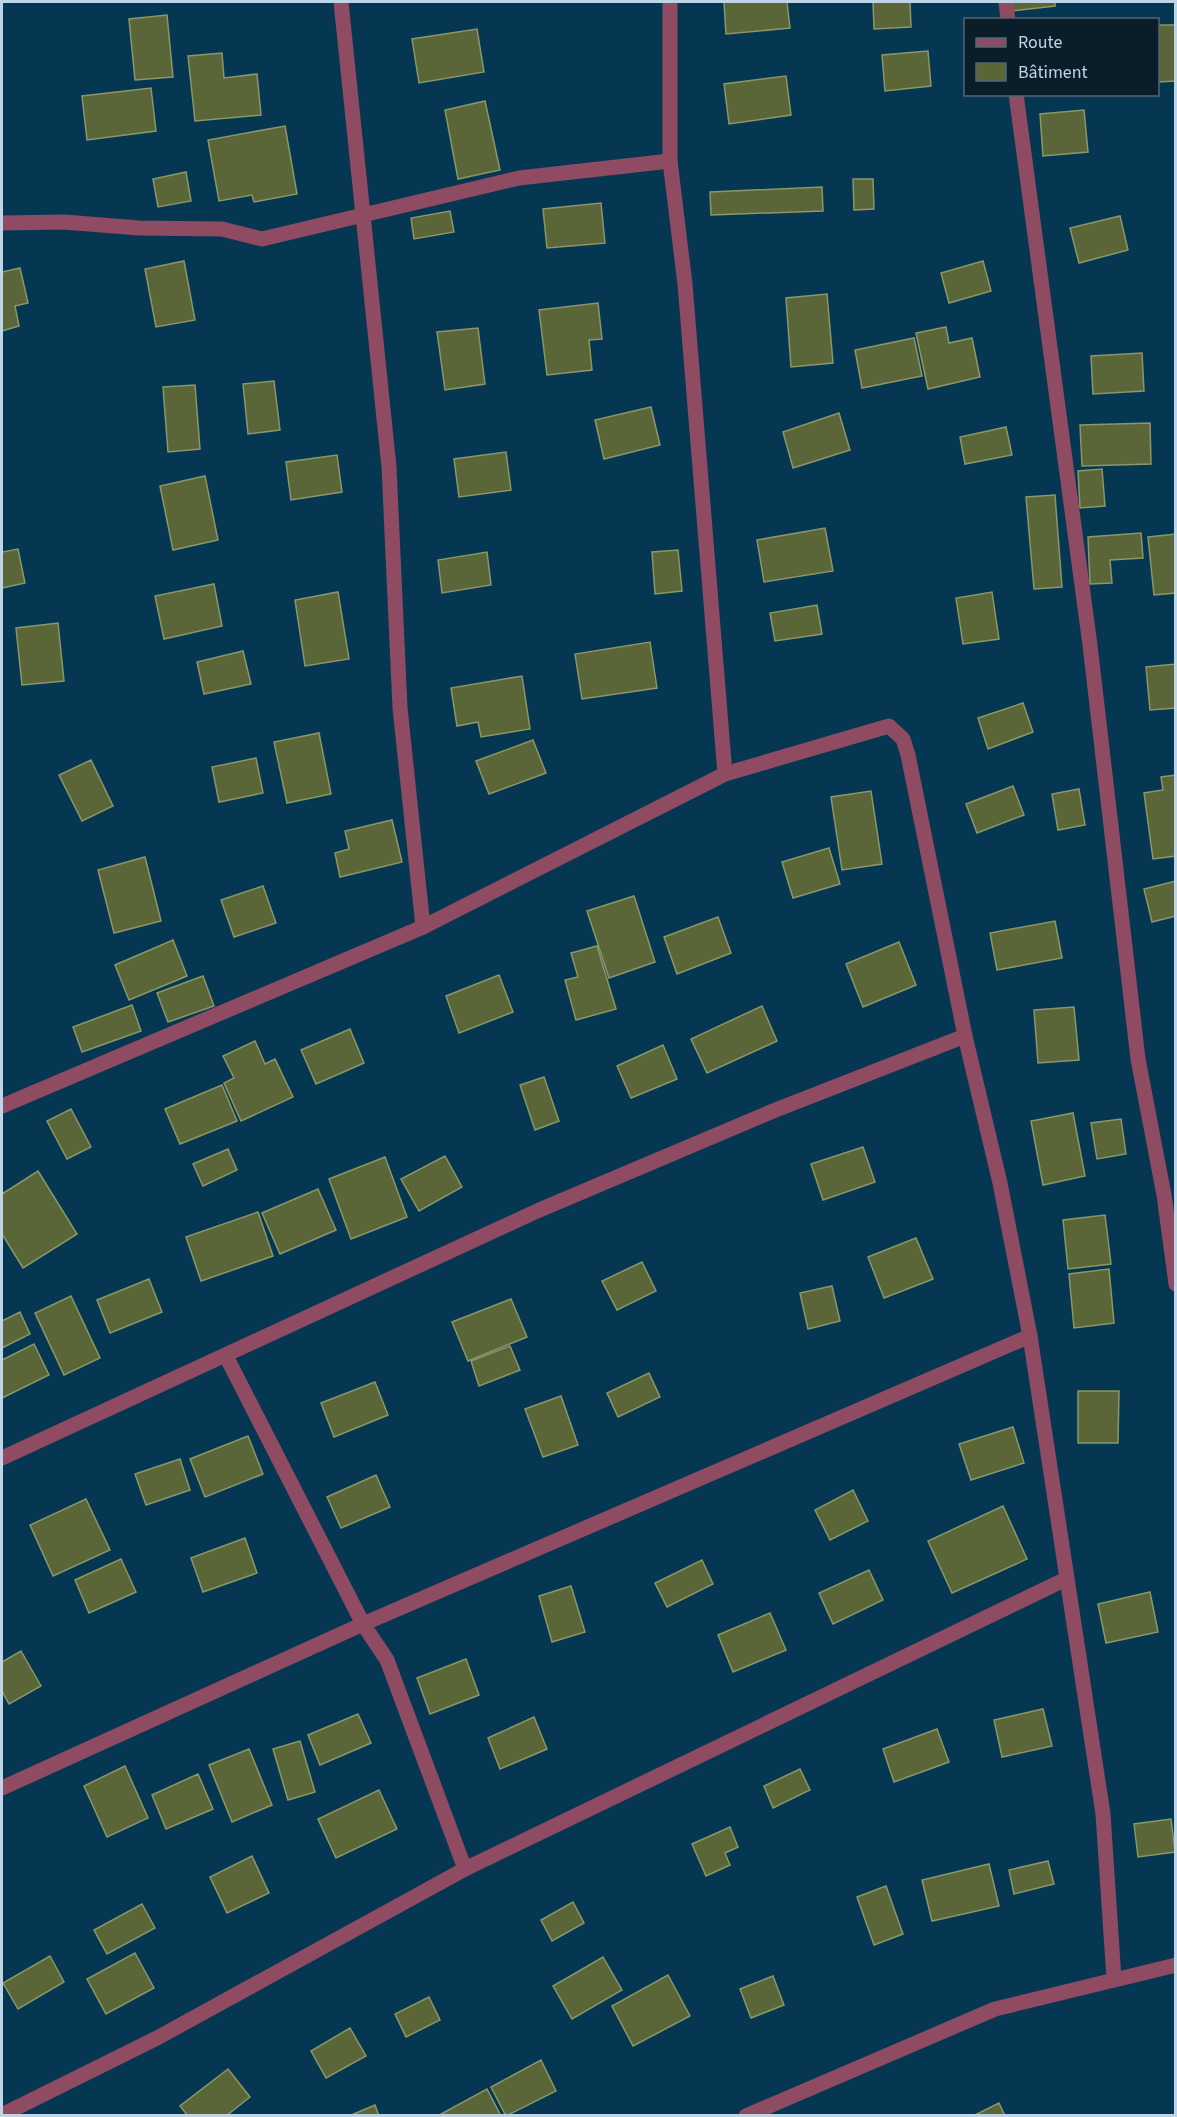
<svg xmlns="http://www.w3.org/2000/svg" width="1177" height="2117" font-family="'Source Sans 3',sans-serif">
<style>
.building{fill:#5b6638;stroke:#8a9767;stroke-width:1.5}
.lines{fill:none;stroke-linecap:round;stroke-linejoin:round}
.street{stroke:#8e4b61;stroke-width:15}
</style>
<rect width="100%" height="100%" fill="#053753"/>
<g class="building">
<path d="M724 2H787L790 28 726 34Z"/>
<path d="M873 2H910L911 27 874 29Z"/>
<path d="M1010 2H1055V6L1011 11Z"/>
<path d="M167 15 173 77 135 80 129 19Z"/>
<path d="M1158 25H1176V81L1158 82Z"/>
<path d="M477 29 484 72 419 83 412 39Z"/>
<path d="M928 51 931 86 885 91 882 55Z"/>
<path d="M222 53 224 78 257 74 261 115 195 121 188 56Z"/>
<path d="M786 76 791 115 729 124 724 84Z"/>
<path d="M151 88 156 131 87 140 82 96Z"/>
<path d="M485 101 500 170 458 179 445 110Z"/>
<path d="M1084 110 1088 152 1043 156 1040 114Z"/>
<path d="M285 126 297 194 254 202 252 195 219 201 208 140Z"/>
<path d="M186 172 191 201 158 207 153 179Z"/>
<path d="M853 179H873L874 209 854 210Z"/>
<path d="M822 187 823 211 711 215 710 192Z"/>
<path d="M601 203 605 243 547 248 543 209Z"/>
<path d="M450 211 454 232 414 239 411 218Z"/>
<path d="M1120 216 1128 250 1079 263 1070 228Z"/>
<path d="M184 261 195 320 156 327 145 269Z"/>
<path d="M983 261 991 291 949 303 941 273Z"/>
<path d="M20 268 28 303 15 306 19 326 2 331V272Z"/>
<path d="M827 294 833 363 791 367 786 298Z"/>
<path d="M598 303 602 339 589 340 592 370 547 375 539 310Z"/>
<path d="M946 327 949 343 972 338 980 377 928 389 916 333Z"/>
<path d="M478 328 485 384 445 390 437 332Z"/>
<path d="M914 338 922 376 862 388 855 350Z"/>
<path d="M1142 353 1144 391 1093 394 1091 356Z"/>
<path d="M274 381 280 430 248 434 243 384Z"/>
<path d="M195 385 200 449 168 452 163 387Z"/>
<path d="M651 407 660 445 604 459 595 420Z"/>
<path d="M839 413 850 450 793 468 783 432Z"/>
<path d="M1150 423 1151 464 1082 466 1080 425Z"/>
<path d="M1006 427 1012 455 965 464 960 437Z"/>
<path d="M506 452 511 490 459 497 454 459Z"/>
<path d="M337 455 342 492 291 500 286 462Z"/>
<path d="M1102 469 1105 506 1080 508 1078 471Z"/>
<path d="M205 476 218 540 173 550 160 486Z"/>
<path d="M1055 495 1062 587 1034 589 1026 497Z"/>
<path d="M825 528 833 571 764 582 757 540Z"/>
<path d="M1141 533 1143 558 1110 560 1112 583 1090 584 1088 537Z"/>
<path d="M1176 534V593L1154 595 1148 537Z"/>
<path d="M18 549 25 583 2 588V552Z"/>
<path d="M678 550 682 591 655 594 652 552Z"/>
<path d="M487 552 491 585 442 593 438 560Z"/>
<path d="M214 584 222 626 164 639 155 596Z"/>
<path d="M338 592 349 659 305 666 295 600Z"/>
<path d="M992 592 999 639 963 644 956 598Z"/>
<path d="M817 605 822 634 775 641 770 613Z"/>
<path d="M58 623 64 681 22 685 16 628Z"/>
<path d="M650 642 657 688 582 699 575 654Z"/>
<path d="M243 651 251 684 204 694 197 662Z"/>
<path d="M1176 664V708L1150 710 1146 667Z"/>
<path d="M522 676 530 729 481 737 478 722 457 726 451 688Z"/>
<path d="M1023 703 1033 732 988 749 978 718Z"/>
<path d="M319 733 331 794 287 803 274 742Z"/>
<path d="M533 740 546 773 489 794 476 761Z"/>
<path d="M256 758 263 793 219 802 212 767Z"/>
<path d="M91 760 113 806 82 821 59 775Z"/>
<path d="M1176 775V856L1153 859 1144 793 1163 790 1161 777Z"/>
<path d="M1013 786 1024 815 977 833 966 804Z"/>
<path d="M1079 789 1085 825 1058 830 1052 794Z"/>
<path d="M871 791 882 864 842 870 831 797Z"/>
<path d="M392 820 402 862 340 877 335 853 349 849 345 831Z"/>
<path d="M829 848 840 884 793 898 782 862Z"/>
<path d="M145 857 161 921 114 933 98 870Z"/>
<path d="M1176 881V916L1152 922 1144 889Z"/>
<path d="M263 886 276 923 234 937 221 900Z"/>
<path d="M634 896 655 962 609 978 587 911Z"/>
<path d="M718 917 731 953 677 974 664 937Z"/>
<path d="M1055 921 1062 958 997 970 990 933Z"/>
<path d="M173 940 187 976 129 1000 115 965Z"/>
<path d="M899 942 916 985 863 1007 846 964Z"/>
<path d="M597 946 616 1009 576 1020 565 980 578 977 571 953Z"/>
<path d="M499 975 513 1012 459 1033 446 996Z"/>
<path d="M203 976 214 1006 168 1022 157 993Z"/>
<path d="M132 1005 141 1031 82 1052 73 1027Z"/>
<path d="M762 1006 777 1041 707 1073 691 1039Z"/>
<path d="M1074 1007 1079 1060 1038 1063 1034 1010Z"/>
<path d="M350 1029 364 1063 316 1084 301 1050Z"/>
<path d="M255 1041 265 1064 275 1059 293 1097 241 1121 224 1083 234 1078 223 1056Z"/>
<path d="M663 1045 677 1079 631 1098 617 1066Z"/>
<path d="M544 1077 559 1121 535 1130 520 1085Z"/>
<path d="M222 1085 237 1121 180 1144 165 1109Z"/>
<path d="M71 1109 91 1147 67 1159 47 1121Z"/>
<path d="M1073 1113 1085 1176 1043 1185 1031 1121Z"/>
<path d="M1121 1119 1126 1154 1097 1159 1091 1123Z"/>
<path d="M863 1147 875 1182 823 1200 811 1164Z"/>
<path d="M228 1149 237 1170 203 1186 193 1164Z"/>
<path d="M445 1156 462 1187 419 1211 401 1179Z"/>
<path d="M385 1157 407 1217 351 1239 329 1179Z"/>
<path d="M38 1171 77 1234 23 1268 2 1234V1194Z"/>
<path d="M318 1189 336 1230 280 1254 262 1213Z"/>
<path d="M258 1212 273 1256 201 1281 186 1237Z"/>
<path d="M1105 1215 1111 1264 1068 1269 1063 1220Z"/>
<path d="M916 1238 933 1279 884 1298 868 1257Z"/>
<path d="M642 1262 656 1291 617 1310 602 1281Z"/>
<path d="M1109 1269 1114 1323 1074 1328 1069 1274Z"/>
<path d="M149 1279 162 1312 110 1333 97 1300Z"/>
<path d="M832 1286 840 1321 808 1329 800 1293Z"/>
<path d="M71 1296 100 1358 64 1375 35 1313Z"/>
<path d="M511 1299 527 1337 468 1361 452 1322Z"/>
<path d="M20 1312 30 1334 2 1348V1321Z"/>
<path d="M34 1344 49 1375 2 1398V1360Z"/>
<path d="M510 1346 520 1370 479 1386 471 1361Z"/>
<path d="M649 1373 660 1397 618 1417 607 1393Z"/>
<path d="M375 1382 388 1415 334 1437 321 1403Z"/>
<path d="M1078 1391H1119L1118 1443H1078Z"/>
<path d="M561 1396 578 1445 543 1457 525 1409Z"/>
<path d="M1013 1427 1024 1463 971 1480 959 1444Z"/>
<path d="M248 1436 263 1474 205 1497 190 1459Z"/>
<path d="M180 1459 190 1490 146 1505 135 1474Z"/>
<path d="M376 1475 390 1507 341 1528 327 1497Z"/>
<path d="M853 1490 868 1521 830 1540 815 1510Z"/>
<path d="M86 1499 110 1550 53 1576 30 1525Z"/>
<path d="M1003 1506 1027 1559 952 1593 928 1541Z"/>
<path d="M245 1538 257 1573 203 1592 191 1558Z"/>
<path d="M121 1559 136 1592 89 1613 75 1580Z"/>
<path d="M702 1560 713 1584 667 1607 655 1583Z"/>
<path d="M869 1570 883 1600 833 1624 819 1593Z"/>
<path d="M571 1586 585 1632 552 1642 539 1596Z"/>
<path d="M1150 1592 1158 1632 1106 1643 1098 1604Z"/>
<path d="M770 1613 786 1650 733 1672 718 1635Z"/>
<path d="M21 1651 41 1686 9 1704 2 1691V1662Z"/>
<path d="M466 1659 479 1695 430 1714 417 1678Z"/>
<path d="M1043 1709 1052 1746 1002 1757 994 1720Z"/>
<path d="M358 1714 371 1743 320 1765 308 1735Z"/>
<path d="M534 1717 547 1749 500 1769 488 1738Z"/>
<path d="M937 1729 949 1762 894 1782 883 1749Z"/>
<path d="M300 1741 315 1792 288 1800 273 1749Z"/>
<path d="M249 1749 272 1805 232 1822 209 1765Z"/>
<path d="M125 1766 148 1818 107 1837 84 1786Z"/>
<path d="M800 1769 810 1790 773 1808 764 1786Z"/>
<path d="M198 1774 213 1809 166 1829 152 1795Z"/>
<path d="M379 1790 397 1829 336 1858 318 1819Z"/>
<path d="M1171 1819 1175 1852 1138 1857 1134 1824Z"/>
<path d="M730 1827 738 1847 725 1853 730 1865 706 1876 692 1844Z"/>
<path d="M252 1856 269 1893 227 1913 210 1877Z"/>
<path d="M1048 1861 1054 1884 1014 1894 1009 1870Z"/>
<path d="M989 1864 999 1906 932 1921 922 1880Z"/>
<path d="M886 1886 903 1934 874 1945 857 1897Z"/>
<path d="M573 1902 584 1923 552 1941 541 1920Z"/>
<path d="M142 1904 155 1928 107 1954 94 1930Z"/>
<path d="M135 1953 154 1988 106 2014 87 1979Z"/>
<path d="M50 1956 64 1982 18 2009 3 1983Z"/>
<path d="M603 1957 622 1990 572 2019 553 1986Z"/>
<path d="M668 1975 690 2016 633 2046 612 2006Z"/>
<path d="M773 1976 784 2005 751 2018 740 1989Z"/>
<path d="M429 1997 440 2020 406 2037 395 2014Z"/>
<path d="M350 2028 366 2056 326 2078 311 2051Z"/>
<path d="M541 2060 556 2091 506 2116 491 2087Z"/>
<path d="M228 2069 250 2097 226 2116H188L180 2106Z"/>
<path d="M487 2089 501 2116H442L441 2114Z"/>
<path d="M999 2103 1005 2116H973Z"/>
<path d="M375 2105 379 2116H349Z"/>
</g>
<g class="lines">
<g class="street">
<path d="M341 2 389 467 400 708 423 927"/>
<path d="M670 2V161L685 284 725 774"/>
<path d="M1006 2 1008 20"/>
<path d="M1016 94 1090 645 1138 1059 1164 1195 1176 1284"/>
<path d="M2 223 64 222 139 228 222 229 262 239 519 178 670 161"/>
<path d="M2 1106 423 927 725 774 889 726 903 739 908 755 965 1036 1000 1183 1030 1336 1103 1814 1114 1979"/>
<path d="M226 1356 363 1624 387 1660 465 1869"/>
<path d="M2 1458 537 1211 773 1111 965 1036"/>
<path d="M2 1788 363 1624 1030 1336"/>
<path d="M2 2115 157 2038 465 1869 1066 1579"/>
<path d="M746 2116 995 2009 1176 1965"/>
</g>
</g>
<rect width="1177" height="2117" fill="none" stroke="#bed5e7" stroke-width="6"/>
<rect x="964" y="18" width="195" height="78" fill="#0a1d29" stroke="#526775" stroke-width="1.5"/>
<rect x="976" y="38" width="30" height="9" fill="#8e4b61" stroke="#526775" stroke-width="1.5"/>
<text x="1018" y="48" font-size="18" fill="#bed5e7">Route</text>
<rect x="976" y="63" width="30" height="18" fill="#5b6638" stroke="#526775" stroke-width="1.5"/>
<text x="1018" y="78" font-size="18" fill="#bed5e7">Bâtiment</text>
</svg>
